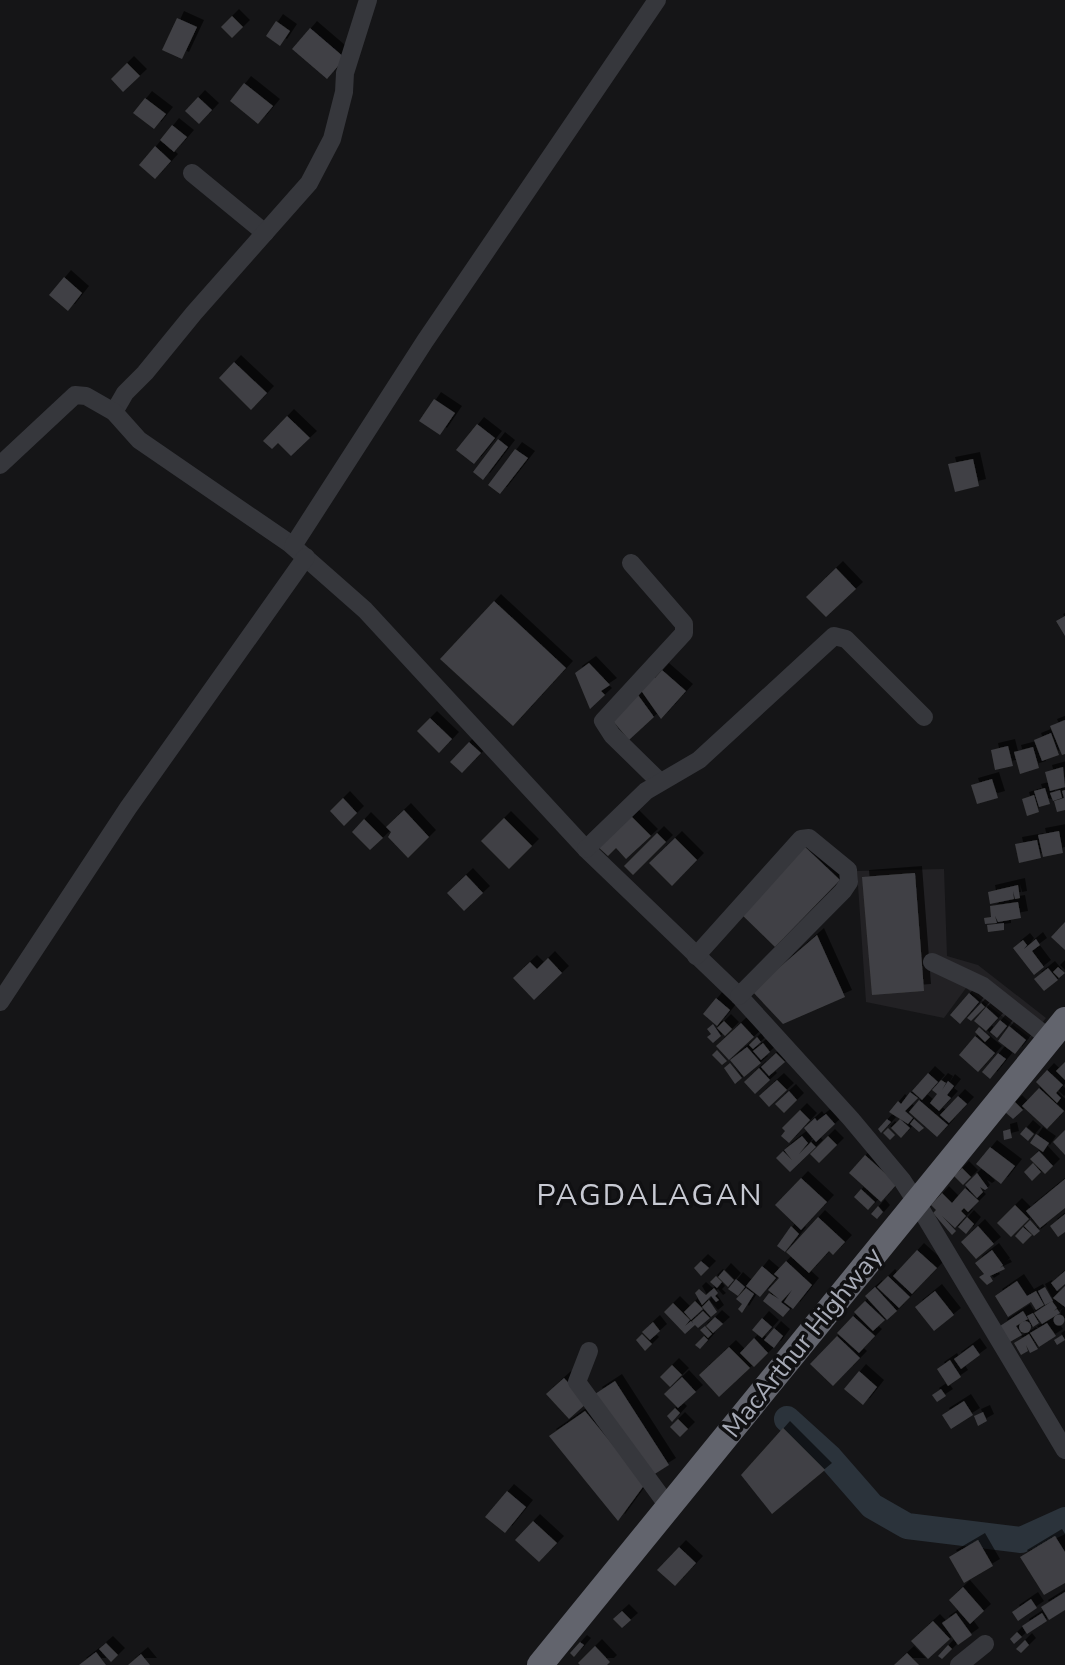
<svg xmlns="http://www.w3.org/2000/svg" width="1065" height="1665" font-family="'Nunito Sans',sans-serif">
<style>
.built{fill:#222124}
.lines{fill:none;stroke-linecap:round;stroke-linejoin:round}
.river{stroke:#2b333b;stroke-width:26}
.building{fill:#404044;filter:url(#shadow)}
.minor{stroke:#36373c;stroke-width:18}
.highway{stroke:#62646d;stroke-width:26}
.labels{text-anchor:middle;stroke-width:7;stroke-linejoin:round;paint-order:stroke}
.street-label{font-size:26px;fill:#a7abb7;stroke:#101012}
.quarter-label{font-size:30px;letter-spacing:2px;fill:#c8cad3;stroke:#101012}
</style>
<defs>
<filter id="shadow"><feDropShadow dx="7" dy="-7" stdDeviation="0" flood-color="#0009"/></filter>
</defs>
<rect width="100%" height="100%" fill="#151517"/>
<path class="built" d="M944 869 947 956 978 965 1046 1018 1030 1038 966 988 944 1018 866 1002 857 871Z"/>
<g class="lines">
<path class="river" d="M787 1419 830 1458 872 1506 907 1526 1021 1540 1065 1520"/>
</g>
<g class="building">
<path d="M232 16 243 27 232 38 221 27Z"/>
<path d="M177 18 197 27 182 59 162 50Z"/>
<path d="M276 21 290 31 280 46 266 36Z"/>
<path d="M310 28 345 58 327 79 292 49Z"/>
<path d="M127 63 140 76 123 92 111 79Z"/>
<path d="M244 83 273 106 258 124 230 101Z"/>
<path d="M198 97 212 110 199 124 185 111Z"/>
<path d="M145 98 166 114 154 129 133 113Z"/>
<path d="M172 125 187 137 174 152 160 140Z"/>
<path d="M155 146 171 161 155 179 139 165Z"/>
<path d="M64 277 82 293 68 311 49 295Z"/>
<path d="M234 362 267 393 251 410 219 378Z"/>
<path d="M434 399 455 413 440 435 419 421Z"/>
<path d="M287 416 310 438 291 456 278 443 272 449 263 441Z"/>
<path d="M477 424 495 438 474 464 456 450Z"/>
<path d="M498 439 508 447 483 480 473 472Z"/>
<path d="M515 449 528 458 500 494 488 485Z"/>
<path d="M973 459 979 486 955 492 948 464Z"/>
<path d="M836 568 856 589 826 617 806 597Z"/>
<path d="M494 601 566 668 513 726 440 659Z"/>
<path d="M1065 616V636L1056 621Z"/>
<path d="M589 663 610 685 601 691 605 695 590 709 575 673Z"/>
<path d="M662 670 686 691 661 719 640 689 652 675 655 678Z"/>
<path d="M638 695 654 717 629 740 612 720Z"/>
<path d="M430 718 452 739 439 753 417 731Z"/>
<path d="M1065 720V754L1062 755 1050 726Z"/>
<path d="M1051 733 1059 755 1042 761 1034 740Z"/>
<path d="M469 742 481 753 462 773 450 762Z"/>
<path d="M1008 746 1013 766 995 770 991 750Z"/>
<path d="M1033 747 1039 768 1020 774 1014 752Z"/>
<path d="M1063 767 1065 787 1050 791 1045 772Z"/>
<path d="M992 779 998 798 977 804 971 785Z"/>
<path d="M1045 788 1050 804 1039 807 1034 791Z"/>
<path d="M1060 790 1062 798 1053 801 1050 793Z"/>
<path d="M1065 790V810L1057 812 1054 801 1064 798 1062 791Z"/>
<path d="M1034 795 1039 812 1027 816 1022 799Z"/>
<path d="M343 798 357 813 344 826 330 811Z"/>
<path d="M404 810 429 837 408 858 388 837 391 832 386 827Z"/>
<path d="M630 815 651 836 626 859 616 848 608 856 597 846Z"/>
<path d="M504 818 532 846 509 869 481 841Z"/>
<path d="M364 819 383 838 370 850 352 832Z"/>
<path d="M1059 831 1063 853 1043 857 1038 835Z"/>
<path d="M657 833 666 842 633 875 624 866Z"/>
<path d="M675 838 697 860 672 886 649 863Z"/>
<path d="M1037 840 1041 858 1019 863 1015 844Z"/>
<path d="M803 845 840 880 775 947 738 911Z"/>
<path d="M915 873 924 991 872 995 862 877Z"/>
<path d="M466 875 483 893 464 911 447 893Z"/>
<path d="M1018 885 1020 898 1015 899 1013 891 1014 899 990 904 988 892Z"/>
<path d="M1018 902 1021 918 998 922 995 916 997 923 985 924 984 918 991 917 990 906Z"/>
<path d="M1065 922V950L1051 937Z"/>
<path d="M1004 923V930L988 932 987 925Z"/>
<path d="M817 935 845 997 783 1024 752 991Z"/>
<path d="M1036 939 1040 945 1032 951 1044 967 1034 975 1013 948 1023 940 1027 945 1024 949Z"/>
<path d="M548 958 562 973 534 1000 513 978 530 962 537 969Z"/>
<path d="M1058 967 1065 973 1059 978 1053 972Z"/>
<path d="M1048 968 1058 980 1044 991 1034 979Z"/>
<path d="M969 993 979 1002 960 1024 950 1015Z"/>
<path d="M716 998 730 1010 717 1026 703 1014Z"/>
<path d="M981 1003 985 1007 971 1021 967 1018Z"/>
<path d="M986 1007 998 1018 986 1031 974 1021Z"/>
<path d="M1000 1020 1007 1026 997 1038 990 1032Z"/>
<path d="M724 1021 732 1029 725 1036 717 1028Z"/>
<path d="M741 1023 754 1037 729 1060 716 1046Z"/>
<path d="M713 1024 721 1036 713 1043 707 1037 711 1034 707 1029Z"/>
<path d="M1009 1026 1026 1040 1015 1054 998 1041Z"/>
<path d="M979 1027 990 1037 985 1042 975 1032Z"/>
<path d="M975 1036 995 1053 978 1072 959 1055Z"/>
<path d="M757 1037 761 1042 753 1049 749 1045Z"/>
<path d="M763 1043 770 1052 761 1060 753 1051Z"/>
<path d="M747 1047 761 1063 744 1077 730 1060Z"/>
<path d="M717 1050 727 1061 722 1065 712 1055Z"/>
<path d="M776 1053 785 1062 769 1076 761 1067Z"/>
<path d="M998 1053 1006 1059 990 1079 982 1072Z"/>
<path d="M1065 1062V1080L1056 1071Z"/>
<path d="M730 1063 742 1078 735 1084 724 1068Z"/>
<path d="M759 1068 770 1080 755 1094 744 1082Z"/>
<path d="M1047 1070 1063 1085 1056 1093 1061 1098 1057 1103 1036 1082Z"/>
<path d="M928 1073 938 1082 922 1100 912 1091Z"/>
<path d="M777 1080 787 1090 769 1107 759 1096Z"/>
<path d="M941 1080 946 1083 942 1090 948 1081 954 1086 947 1095 951 1098 939 1111 930 1103 937 1094 932 1090Z"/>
<path d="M1039 1088 1064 1111 1047 1129 1022 1106Z"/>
<path d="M789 1091 797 1100 784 1113 775 1104Z"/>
<path d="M910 1092 918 1098 905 1111 913 1118 908 1124 889 1112 898 1101 901 1104Z"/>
<path d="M958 1096 967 1104 949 1123 940 1115Z"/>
<path d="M919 1100 948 1125 937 1137 909 1112Z"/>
<path d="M1015 1102 1023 1110 1013 1119 1005 1112Z"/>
<path d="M800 1110 810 1120 789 1143 781 1136 785 1131 782 1128Z"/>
<path d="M826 1114 835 1124 816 1142 804 1128 815 1118 817 1121Z"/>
<path d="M887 1119 891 1122 881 1133 878 1129Z"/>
<path d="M900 1119 910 1128 901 1138 891 1128Z"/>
<path d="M914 1119 924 1128 919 1132 910 1124Z"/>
<path d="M1026 1127 1034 1134 1028 1141 1020 1134Z"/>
<path d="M888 1128 895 1135 890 1140 883 1133Z"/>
<path d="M1010 1129 1012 1138 1004 1140 1003 1131Z"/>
<path d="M1065 1130V1155L1053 1142Z"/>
<path d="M1036 1134 1049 1143 1043 1152 1030 1143Z"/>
<path d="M802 1136 808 1143 799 1154 811 1142 816 1147 790 1172 776 1158 783 1151 792 1160 784 1150Z"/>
<path d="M828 1136 837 1145 819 1163 810 1154Z"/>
<path d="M990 1147 1015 1166 1001 1184 976 1164Z"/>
<path d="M1039 1151 1053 1166 1045 1174 1030 1159Z"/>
<path d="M865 1155 897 1184 881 1202 849 1173Z"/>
<path d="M1033 1163 1041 1172 1032 1181 1024 1172Z"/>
<path d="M962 1168 971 1177 963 1185 954 1176Z"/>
<path d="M977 1173 988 1188 985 1190 980 1187 983 1192 977 1198 965 1185Z"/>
<path d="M801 1178 827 1202 801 1230 775 1205Z"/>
<path d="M1065 1179V1208L1040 1228 1026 1211Z"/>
<path d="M965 1188 979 1201 968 1212 964 1208 961 1211 966 1216 955 1228 942 1216 956 1231 952 1235 933 1213 936 1210 931 1205 942 1193 952 1203Z"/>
<path d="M861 1189 875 1202 868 1210 854 1197Z"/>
<path d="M1015 1205 1029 1219 1011 1237 997 1223Z"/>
<path d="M878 1206 883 1212 877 1219 871 1214Z"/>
<path d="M1065 1214V1232L1058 1237 1050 1226Z"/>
<path d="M818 1217 845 1242 833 1255 829 1251 809 1273 786 1252Z"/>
<path d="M967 1217 974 1224 966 1234 958 1227Z"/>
<path d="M1030 1220 1040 1231 1034 1236 1024 1226Z"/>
<path d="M791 1226 799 1234 785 1252 777 1246Z"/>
<path d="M978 1226 994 1244 976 1259 961 1242Z"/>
<path d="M1023 1227 1032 1235 1023 1244 1015 1236Z"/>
<path d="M917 1250 937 1268 912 1294 893 1276Z"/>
<path d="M992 1250 1003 1265 1000 1268 1003 1266 1005 1269 990 1276 993 1281 987 1285 979 1277 984 1274 975 1263Z"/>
<path d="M701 1261 709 1268 701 1276 694 1268Z"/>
<path d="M786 1261 812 1285 793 1309 784 1302 792 1290 781 1302 790 1309 783 1317 763 1301 769 1293 779 1299 768 1290 779 1278 774 1274Z"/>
<path d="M762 1266 776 1278 760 1297 746 1286Z"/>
<path d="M724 1270 734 1280 728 1287 718 1277Z"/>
<path d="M1065 1271V1284L1057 1291 1051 1283Z"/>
<path d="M716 1276 722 1282 717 1288 710 1282Z"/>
<path d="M888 1276 910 1297 899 1308 877 1287Z"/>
<path d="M736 1279 745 1287 738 1296 728 1289Z"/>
<path d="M1017 1281 1027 1296 1036 1291 1044 1305 1036 1310 1031 1302 1008 1317 995 1296Z"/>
<path d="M1065 1286V1307L1053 1298Z"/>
<path d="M875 1287 897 1311 887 1320 865 1296Z"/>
<path d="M1045 1287 1053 1301 1045 1305 1038 1291Z"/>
<path d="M714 1288 718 1293 715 1296 719 1300 716 1302 711 1296 702 1305 695 1293 699 1289 706 1295Z"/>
<path d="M746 1288 754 1294 742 1313 738 1309 742 1304 736 1299Z"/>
<path d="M935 1291 954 1315 934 1331 915 1307Z"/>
<path d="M709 1300 717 1312 711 1317 702 1307Z"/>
<path d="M695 1301 703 1309 691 1320 684 1312Z"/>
<path d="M865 1301 885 1320 873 1331 854 1312Z"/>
<path d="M1052 1301 1057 1308 1054 1311 1057 1309 1060 1313 1042 1324 1034 1313Z"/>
<path d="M673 1303 690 1320 685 1326 691 1321 693 1323 692 1321 703 1311 710 1318 698 1328 695 1325 685 1334 664 1312Z"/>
<path d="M1023 1311 1028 1319 1016 1326 1022 1335 1010 1342 1000 1326Z"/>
<path d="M1033 1313 1039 1323 1033 1327 1027 1316Z"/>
<circle cx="1059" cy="1320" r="5.5"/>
<path d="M853 1316 875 1336 859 1353 837 1333Z"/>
<path d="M715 1317 723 1324 713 1333 706 1326Z"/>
<path d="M762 1318 772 1327 762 1338 752 1330Z"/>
<circle cx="1025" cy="1327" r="6"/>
<path d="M653 1322 660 1331 650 1340 642 1332Z"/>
<path d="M1047 1323 1056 1336 1039 1347 1030 1333Z"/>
<path d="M705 1326 712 1334 708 1338 700 1330Z"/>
<path d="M774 1328 783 1336 774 1348 764 1340Z"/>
<path d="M642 1334 652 1344 645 1351 636 1340Z"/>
<path d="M1029 1334 1038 1349 1030 1353 1026 1345 1028 1351 1021 1355 1014 1343Z"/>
<path d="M1062 1335 1065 1340 1057 1345 1054 1340Z"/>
<path d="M704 1336 708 1340 700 1349 695 1345Z"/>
<path d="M837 1336 860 1358 833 1386 810 1364Z"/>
<path d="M754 1338 768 1353 754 1367 740 1353Z"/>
<path d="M973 1345 980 1355 961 1369 954 1359Z"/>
<path d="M729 1347 750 1368 719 1397 699 1375Z"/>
<path d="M950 1360 961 1377 948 1386 937 1369Z"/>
<path d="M672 1365 682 1375 670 1387 660 1377Z"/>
<path d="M859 1371 877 1387 863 1405 844 1389Z"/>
<path d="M682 1377 696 1392 678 1408 664 1394Z"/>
<path d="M564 1378 587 1403 569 1419 546 1394Z"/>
<path d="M615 1381 669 1465 650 1477 595 1394Z"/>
<path d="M941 1389 946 1396 937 1402 932 1395Z"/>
<path d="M964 1401 973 1415 951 1429 942 1415Z"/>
<path d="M675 1408 680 1413 672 1422 667 1416Z"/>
<path d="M585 1411 645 1484 618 1521 549 1436Z"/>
<path d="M983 1412 987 1421 978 1426 974 1416Z"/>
<path d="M678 1419 688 1429 680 1437 670 1427Z"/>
<path d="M783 1428 825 1470 772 1514 741 1475Z"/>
<path d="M507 1491 526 1507 505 1533 485 1517Z"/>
<path d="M533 1521 557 1543 539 1562 515 1540Z"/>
<path d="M1055 1536 1065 1552V1583L1044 1595 1020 1557Z"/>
<path d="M978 1540 993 1566 964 1583 949 1557Z"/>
<path d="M679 1547 696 1563 675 1586 657 1570Z"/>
<path d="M963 1587 984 1611 970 1624 949 1600Z"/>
<path d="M1065 1592V1610L1049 1620 1041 1607Z"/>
<path d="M1031 1599 1037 1608 1018 1621 1012 1612Z"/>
<path d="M622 1611 631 1620 622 1628 613 1619Z"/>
<path d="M956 1613 972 1635 958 1645 942 1623Z"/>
<path d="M1042 1613 1047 1621 1027 1634 1022 1626Z"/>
<path d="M933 1621 950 1639 928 1659 911 1641Z"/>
<path d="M1017 1632 1022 1637 1014 1644 1010 1639Z"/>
<path d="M1025 1640 1029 1645 1021 1653 1016 1649Z"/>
<path d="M580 1642 584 1645 574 1657 570 1653Z"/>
<path d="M106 1643 118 1655 111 1662 99 1649Z"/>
<path d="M948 1645 952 1649 942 1659 938 1656Z"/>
<path d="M595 1646 610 1662 607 1665H580L578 1663Z"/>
<path d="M96 1652 106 1665H79Z"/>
<path d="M907 1653 919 1665H894Z"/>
<path d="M141 1654 150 1665H128Z"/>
</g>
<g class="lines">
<g class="minor">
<path d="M192 173 265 233"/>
<path d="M114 412 125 393 145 373 194 313 309 183 332 139 344 92 345 73 368 0"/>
<path d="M0 465 75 395 86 396 114 412 139 440 289 543 365 610 586 849 739 996 851 1119 902 1180 917 1203 1065 1450"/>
<path d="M293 546 425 341 657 0"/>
<path d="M631 563 684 624V633L603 721 612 735 660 782"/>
<path d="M586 849 646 791 699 760 834 636 846 639 924 717"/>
<path d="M696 956 801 839 809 838 848 870 849 882 843 891 739 996"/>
<path d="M932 962 983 986 1050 1039"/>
<path d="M0 1002 128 808 306 557"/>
<path d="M589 1351 577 1382 668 1506"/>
<path d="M959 1665 985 1644"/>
</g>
<path class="highway" d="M540 1665 1065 1020"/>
</g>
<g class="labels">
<g class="street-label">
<text transform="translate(802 1342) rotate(-51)" y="9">MacArthur Highway</text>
</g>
<g class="quarter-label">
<text x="650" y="1205">PAGDALAGAN</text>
</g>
</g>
</svg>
